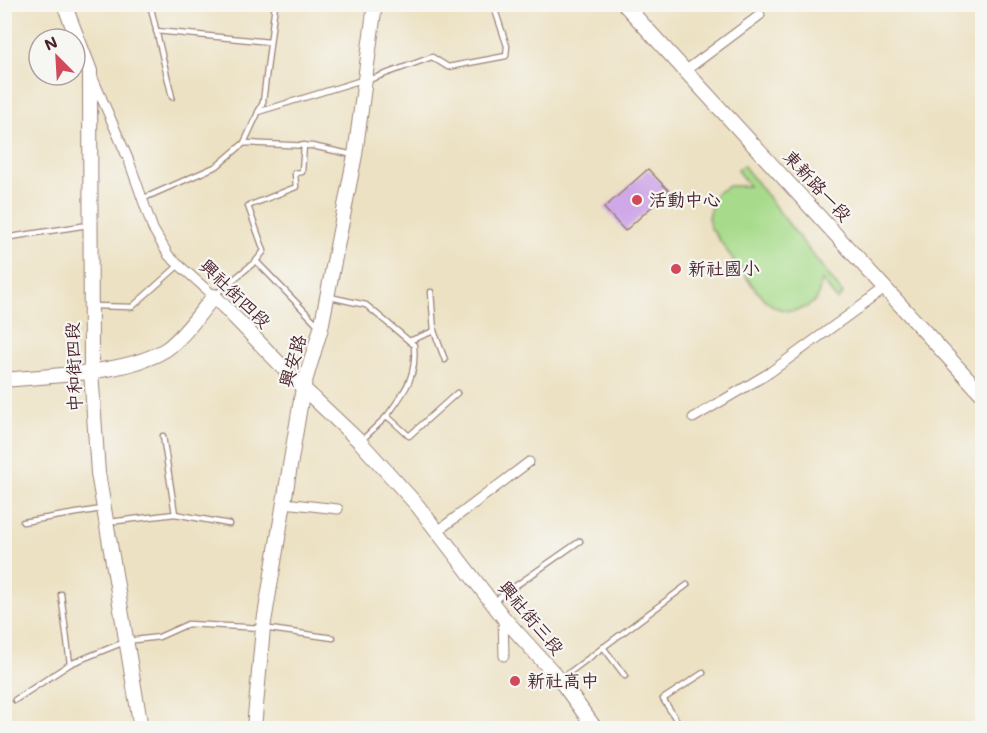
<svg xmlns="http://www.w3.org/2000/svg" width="987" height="733" font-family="Mali,'LXGW WenKai TC',sans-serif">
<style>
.green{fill:#a7db8b;stroke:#787d5b;stroke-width:1.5}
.building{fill:#cfa9e7}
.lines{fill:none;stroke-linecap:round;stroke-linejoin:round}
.lane-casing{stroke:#9b8076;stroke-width:7}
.street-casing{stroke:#9b8076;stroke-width:11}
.secondary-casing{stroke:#9b8076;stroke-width:16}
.lane{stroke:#fff;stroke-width:4.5}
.street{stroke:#fff;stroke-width:9}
.secondary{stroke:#fff;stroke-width:14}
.poi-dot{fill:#d1495b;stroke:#f6f6f2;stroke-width:2}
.labels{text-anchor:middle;stroke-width:4.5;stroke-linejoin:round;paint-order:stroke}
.street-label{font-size:18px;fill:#4a1f2b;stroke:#f6f6f2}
.poi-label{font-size:18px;fill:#4a1f2b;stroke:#f6f6f2;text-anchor:start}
</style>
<rect width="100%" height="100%" fill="#f6f6f2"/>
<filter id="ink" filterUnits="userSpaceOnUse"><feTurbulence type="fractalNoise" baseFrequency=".0167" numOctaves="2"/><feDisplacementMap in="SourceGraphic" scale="12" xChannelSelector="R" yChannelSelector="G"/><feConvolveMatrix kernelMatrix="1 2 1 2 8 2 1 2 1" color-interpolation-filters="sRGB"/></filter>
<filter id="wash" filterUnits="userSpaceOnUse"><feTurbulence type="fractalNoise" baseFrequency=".008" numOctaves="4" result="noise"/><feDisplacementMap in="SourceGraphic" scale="24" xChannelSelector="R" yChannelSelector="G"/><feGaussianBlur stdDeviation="1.35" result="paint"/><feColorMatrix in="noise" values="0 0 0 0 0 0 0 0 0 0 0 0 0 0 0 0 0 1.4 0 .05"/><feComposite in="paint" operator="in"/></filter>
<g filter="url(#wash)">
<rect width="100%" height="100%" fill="#ece1c2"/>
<path class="green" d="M743 165 843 294 837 300 822 280 817 299C805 312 785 315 770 304 755 294 723 244 710 227L708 217 715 194 729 186H749L737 170Z"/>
<g id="blocks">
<path class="building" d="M648 169 669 191 625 231 604 208Z"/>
</g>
</g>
<g filter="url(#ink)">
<use href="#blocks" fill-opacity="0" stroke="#9b8076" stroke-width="1.5"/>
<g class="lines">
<g class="lane-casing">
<g id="lane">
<path d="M150 4 172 97"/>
<path d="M156 31 270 42"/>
<path d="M366 81 432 57 448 67 506 56 507 46 493 4"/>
<path d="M258 112 362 80"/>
<path d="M244 143 263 102 275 4"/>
<path d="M142 199 217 166 244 143 312 146 354 155"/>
<path d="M4 238 88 225"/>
<path d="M256 261 319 326"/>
<path d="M431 292 434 331 445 360"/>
<path d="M216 294 256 261 264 251 248 206 296 187 295 173 302 172 304 145"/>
<path d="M330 297 366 305 414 345C417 377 405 391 387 416"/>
<path d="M93 306 132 307 179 265"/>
<path d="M409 341 434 331"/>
<path d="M163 436 175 514"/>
<path d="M362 440 387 416 409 436 457 393"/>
<path d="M23 522 101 509"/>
<path d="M109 522 175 514 229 524"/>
<path d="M61 594 70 664"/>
<path d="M494 601 580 541"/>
<path d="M603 647 625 676"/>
<path d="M562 678 687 585"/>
<path d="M15 700 70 664 127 641 159 637 188 624 263 628 333 638"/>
<path d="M679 728 681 727 663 699 703 673"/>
</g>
</g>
<g class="street-casing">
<g id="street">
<path d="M685 71 760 15"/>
<path d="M92 76 129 161 153 229 169 256 214 296"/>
<path d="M693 418 769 373 886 288"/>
<path d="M284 503 338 509"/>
<path d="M439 530 529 462"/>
<path d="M503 617 504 656"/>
</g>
</g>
<g class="secondary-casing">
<g id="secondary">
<path d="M64 4 90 71 91 371 98 473 141 728"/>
<path d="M624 4 982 394"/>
<path d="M4 380C48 376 133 373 168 348 186 334 200 313 214 296L303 388 360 442 417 505 503 617 560 680 595 728"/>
<path d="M254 728 263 628 303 388 321 328 355 155 375 4"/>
</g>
</g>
<use href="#lane" class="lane"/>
<use href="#street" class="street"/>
<use href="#secondary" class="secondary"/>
</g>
</g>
<g class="poi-dot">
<circle cx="637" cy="200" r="6"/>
<circle cx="676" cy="269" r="6"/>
<circle cx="515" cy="681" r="6"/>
</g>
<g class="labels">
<g class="street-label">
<text transform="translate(817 186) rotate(47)" y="6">東新路一段</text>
<text transform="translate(235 294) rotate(44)" y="6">興社街四段</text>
<text transform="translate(293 361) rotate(-74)" y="6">興安路</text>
<text transform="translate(74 367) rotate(-92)" y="6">中和街四段</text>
<text transform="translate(531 618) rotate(50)" y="6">興社街三段</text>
</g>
<g class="poi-label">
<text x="649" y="206">活動中心</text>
<text x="688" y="275">新社國小</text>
<text x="527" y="687">新社高中</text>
</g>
</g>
<rect width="987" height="733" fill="none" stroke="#f6f6f2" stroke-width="24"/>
<g transform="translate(57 57) rotate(336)"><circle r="28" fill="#f6f6f2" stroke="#b1a0a2" stroke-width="1.5"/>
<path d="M0-4.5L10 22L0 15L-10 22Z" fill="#d1495b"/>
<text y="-9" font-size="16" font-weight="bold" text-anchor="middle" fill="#4a1f2b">N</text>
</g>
</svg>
